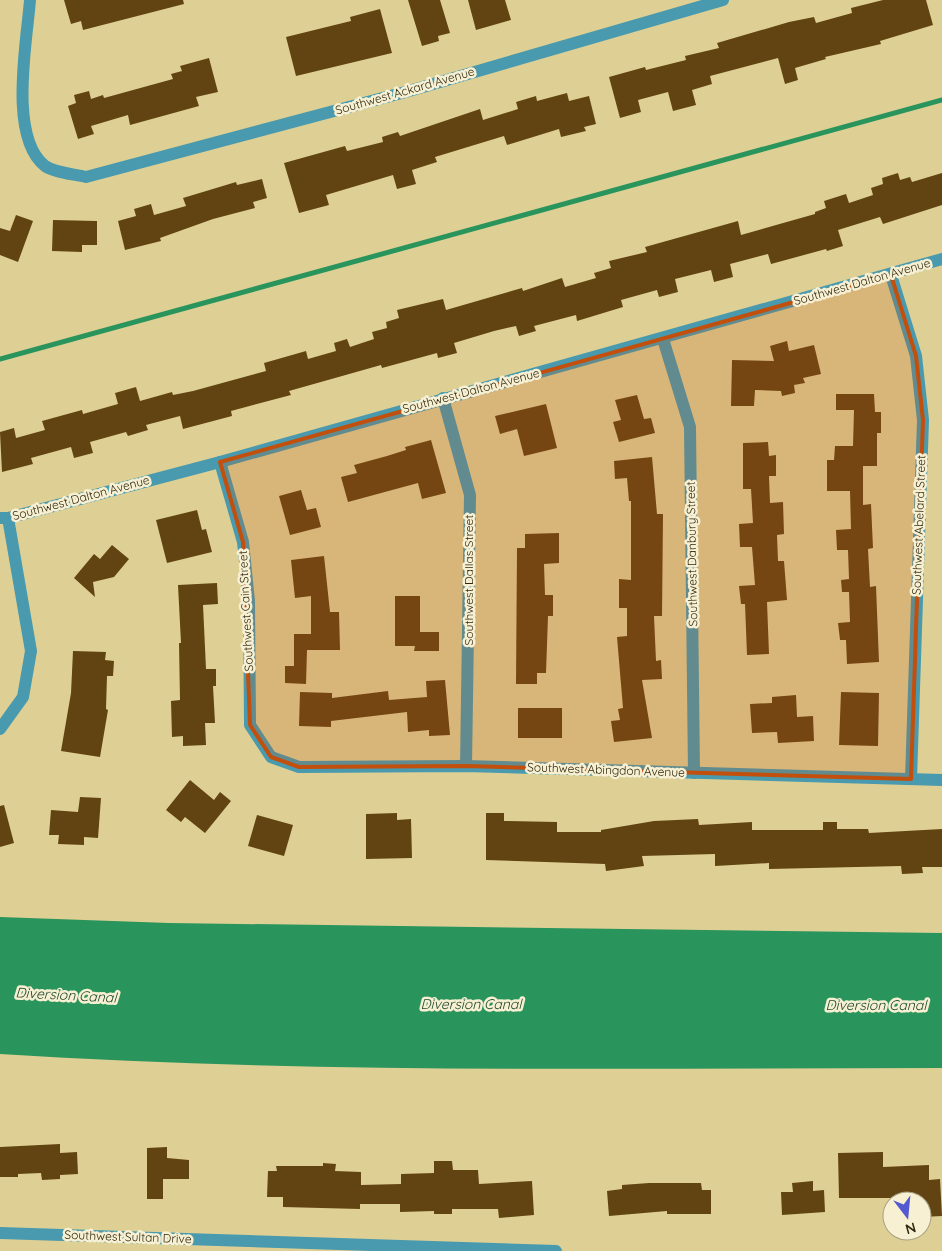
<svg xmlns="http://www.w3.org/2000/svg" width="942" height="1251" font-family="Quicksand,sans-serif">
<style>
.water{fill:#2a945d}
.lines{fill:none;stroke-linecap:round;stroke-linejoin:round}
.stream{stroke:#2a945d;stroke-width:5}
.building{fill:#624412}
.street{stroke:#499aae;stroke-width:12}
.marked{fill:#c34f0d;fill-opacity:0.2;stroke:#c34f0d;stroke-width:4;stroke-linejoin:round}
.labels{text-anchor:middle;stroke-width:5;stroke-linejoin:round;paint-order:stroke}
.street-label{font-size:12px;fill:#2d270f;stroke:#f8f0d3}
.water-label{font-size:14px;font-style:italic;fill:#1e482f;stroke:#f8f0d3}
</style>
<rect width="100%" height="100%" fill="#ded094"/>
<path class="water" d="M0 917 169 923 942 933V1068C628 1068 313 1074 0 1054Z"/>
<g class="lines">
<path class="stream" d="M0 359 942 100"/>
</g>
<g class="building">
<path d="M64 0H183L184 4 83 30 81 21 71 24Z"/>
<path d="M408 0H440L450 33 438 36 439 41 422 46Z"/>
<path d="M468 0H505L511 20 476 30Z"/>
<path d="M883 0H926L933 25 880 41 881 44 825 57 826 59 795 68 798 80 785 84 778 58 710 76 712 84 692 90 696 105 673 111 668 92 638 100 641 112 620 118 609 77 645 67 646 70 686 60 685 56 719 48 717 43 789 22 814 17 816 23 852 13 851 8Z"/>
<path d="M380 9 392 53 296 76 286 37 351 21 350 17Z"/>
<path d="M209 58 218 92 196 97 199 106 130 125 128 115 91 126 94 134 78 139 68 106 76 103 74 95 89 91 91 99 103 95 104 98 173 79 171 74 182 71 180 66Z"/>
<path d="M567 93 569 101 589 96 596 124 584 127 586 131 561 137 559 129 507 145 504 136 435 157 437 162 412 170 416 184 397 189 393 175 326 195 329 205 299 213 284 163 345 146 347 151 383 142 382 137 398 132 400 136 480 109 483 120 518 109 516 102 536 96 537 101Z"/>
<path d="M898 173 900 180 910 177 912 182 942 173V205L883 224 880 217 838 230 843 246 827 251 826 249 771 264 768 254 730 264 733 277 714 282 711 270 675 279 678 292 659 297 657 290 621 300 623 307 577 321 576 315 534 326 536 331 519 336 516 326 494 331 454 343 457 353 438 358 437 353 382 368 381 365 289 391 291 395 231 411 232 416 183 429 180 416 146 425 148 430 128 436 126 432 90 442 93 453 74 458 71 447 31 458 33 464 2 472 0 432 14 428 16 438 45 430 42 421 82 410 83 414 118 404 115 393 136 387 140 401 172 392 173 395 193 391 266 371 264 363 306 351 308 359 336 351 334 343 347 339 350 347 374 339 372 332 387 328 386 322 399 318 397 310 443 299 446 310 522 288 523 291 562 278 565 287 596 278 594 273 611 268 609 261 647 252 645 247 738 221 741 235 815 214V212L826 208 824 201 846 194 849 203 873 195 871 188 883 184 882 178Z"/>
<path d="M262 179 267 198 253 202 255 208 213 219 160 238 161 241 125 250 118 221 136 216 134 209 151 204 154 215 186 206 183 198 236 182 237 185Z"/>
<path d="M16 215 33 221 18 262 0 255V228L10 231Z"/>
<path d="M53 220 97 221V245H82V252L52 251Z"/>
<path d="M787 341 789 351 814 345 821 374 803 378 805 383 794 385 795 393 782 396 781 391 755 390 754 406H731L732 360 774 361 770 346Z"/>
<path d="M836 394H874L875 412H881V433H877V466H863V505L871 504 873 548 868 549 870 587 876 586 879 662 847 664 846 640H840L838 623 850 622 849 592H842L841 580 849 579 848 550H837L836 530 851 529 850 491H827V460H834L835 446H853L854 410H836Z"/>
<path d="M637 395 644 419 651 418 655 433 619 442 613 422 621 420 615 400Z"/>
<path d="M546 404 557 448 524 456 517 429 500 434 495 416Z"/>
<path d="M431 440 446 493 422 499 418 483 348 502 341 477 357 473 354 465 387 456 406 450 405 447Z"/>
<path d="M768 442 769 456 776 455V476H769L770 503 783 502 784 534 777 535 778 561H784L787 600 767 602 769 654 747 655 745 604H741L739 586 755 585 752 547H740L739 524 753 523 751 489H743V443Z"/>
<path d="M652 457 657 514H663L662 616H654L656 661 661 660 662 679 642 680 652 738 614 742 611 721 620 720 618 709 623 708 617 637 627 636V608H619V579L631 580V501H629L627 478 615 479 614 461Z"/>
<path d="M301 490 307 510 316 508 321 527 290 535 279 496Z"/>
<path d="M197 510 202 530 206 529 212 552 167 563 156 520Z"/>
<path d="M559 533V563L544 564 545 595H553V616H548L546 673H537V684H516L517 548H525V534Z"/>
<path d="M112 545 129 559 114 577 93 582 95 597 74 578 94 554 100 559Z"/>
<path d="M324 556 330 612H339L340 650H307L306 684 285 683V666H294V634H311V596L295 598 291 560Z"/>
<path d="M217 583 218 604 203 605 206 669H216V686H213L215 723H205L206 745 183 746V736L172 737 171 701 180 700 179 643H181L178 585Z"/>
<path d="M395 596H420V632H439V651H414L415 646H395Z"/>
<path d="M73 651 106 652 105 660 114 661 113 676H107L106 709 108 710 100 757 61 751 71 693Z"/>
<path d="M445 680 450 735 429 736V730L408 732 407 712 331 721V727L299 726 300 692 332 693V698L388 691 389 700 427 697 426 681Z"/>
<path d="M841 692 879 693 878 746 839 745Z"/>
<path d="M796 695 797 717 813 716 814 741 778 743 777 732 752 733 750 704 772 703V697Z"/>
<rect x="518" y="708" width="44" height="30"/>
<path d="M190 780 214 800 220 792 231 801 205 833 185 817 181 822 166 810Z"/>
<path d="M80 797 101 798 98 838 84 837V845L58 844 59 835H49L51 810 78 812Z"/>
<path d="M4 805 14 843 0 847V806Z"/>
<path d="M397 813V820L411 819 412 858 366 859V814Z"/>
<path d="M486 813H504V821L557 822V832H601V830L654 821 698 819 699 825 752 822V830H823V822H837V829H868L869 833 942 829V867H922L923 873 902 874 901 866 769 869V863L715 866V854L642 856 644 866 606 871 605 864 486 860Z"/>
<path d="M257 815 293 825 284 856 248 846Z"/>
<path d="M60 1144V1153L77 1152 78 1174 60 1175V1179L42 1180 41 1173 18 1174V1177H0V1147Z"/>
<path d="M167 1147V1158L189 1160V1179H163V1199H147V1148Z"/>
<path d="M883 1152V1167L929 1165V1180L940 1179 942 1216 922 1217V1201H895V1198H839L838 1153Z"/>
<path d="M434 1161H452L453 1170H478L479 1184 532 1181 534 1215 499 1218 498 1209H452V1214H434V1211L400 1212V1204H360V1209L283 1207V1197H267L268 1171H277L276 1166H323V1163L336 1164 335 1171 361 1172V1185L401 1184V1174L434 1173Z"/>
<path d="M813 1181V1191L824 1190 825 1212 782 1215 781 1192H793L792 1183Z"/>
<path d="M649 1183H701L702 1190H711V1214H667V1211L609 1216 607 1191 622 1189V1185Z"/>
</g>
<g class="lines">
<g class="street">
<path d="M30 0C27 41 8 137 45 166 55 173 74 174 86 177L409 91 723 0"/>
<path d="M891 275 916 356 923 420 911 779"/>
<path d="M663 339 690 427 694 773"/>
<path d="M443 398 470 495 466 766"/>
<path d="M220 462 243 542 249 601 250 725 271 757 299 767 466 766 942 780"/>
<path d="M0 518H8L220 462 942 259"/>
<path d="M0 729 23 697 31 651 8 518"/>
<path d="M0 1233 556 1251"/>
</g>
</g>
<path class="marked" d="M891 275 916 356 923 420 911 779 466 766 299 767 271 757 250 725 243 542 220 462Z"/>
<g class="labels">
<g class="street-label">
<text transform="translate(405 91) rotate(-16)" y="4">Southwest Ackard Avenue</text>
<text transform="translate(862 282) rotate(-16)" y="4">Southwest Dalton Avenue</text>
<text transform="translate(471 391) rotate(-15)" y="4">Southwest Dalton Avenue</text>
<text transform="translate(81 498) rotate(-15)" y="4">Southwest Dalton Avenue</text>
<text transform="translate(919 525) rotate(-88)" y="4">Southwest Abelard Street</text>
<text transform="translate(692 554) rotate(-91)" y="4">Southwest Danbury Street</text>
<text transform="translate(469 580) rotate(-90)" y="4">Southwest Dallas Street</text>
<text transform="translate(246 611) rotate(-93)" y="4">Southwest Cain Street</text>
<text transform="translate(606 770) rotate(2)" y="4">Southwest Abingdon Avenue</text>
<text transform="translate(128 1237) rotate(2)" y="4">Southwest Sultan Drive</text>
</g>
<g class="water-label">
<text transform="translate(66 995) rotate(3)" y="5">Diversion Canal</text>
<text x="471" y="1009">Diversion Canal</text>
<text x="876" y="1010">Diversion Canal</text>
</g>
</g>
<g transform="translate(907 1216) rotate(164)"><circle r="24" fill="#f8f0d3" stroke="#a7a085"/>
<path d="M0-4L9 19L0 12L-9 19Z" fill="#535ad0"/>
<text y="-8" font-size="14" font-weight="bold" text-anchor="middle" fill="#2d270f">N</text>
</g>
</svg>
